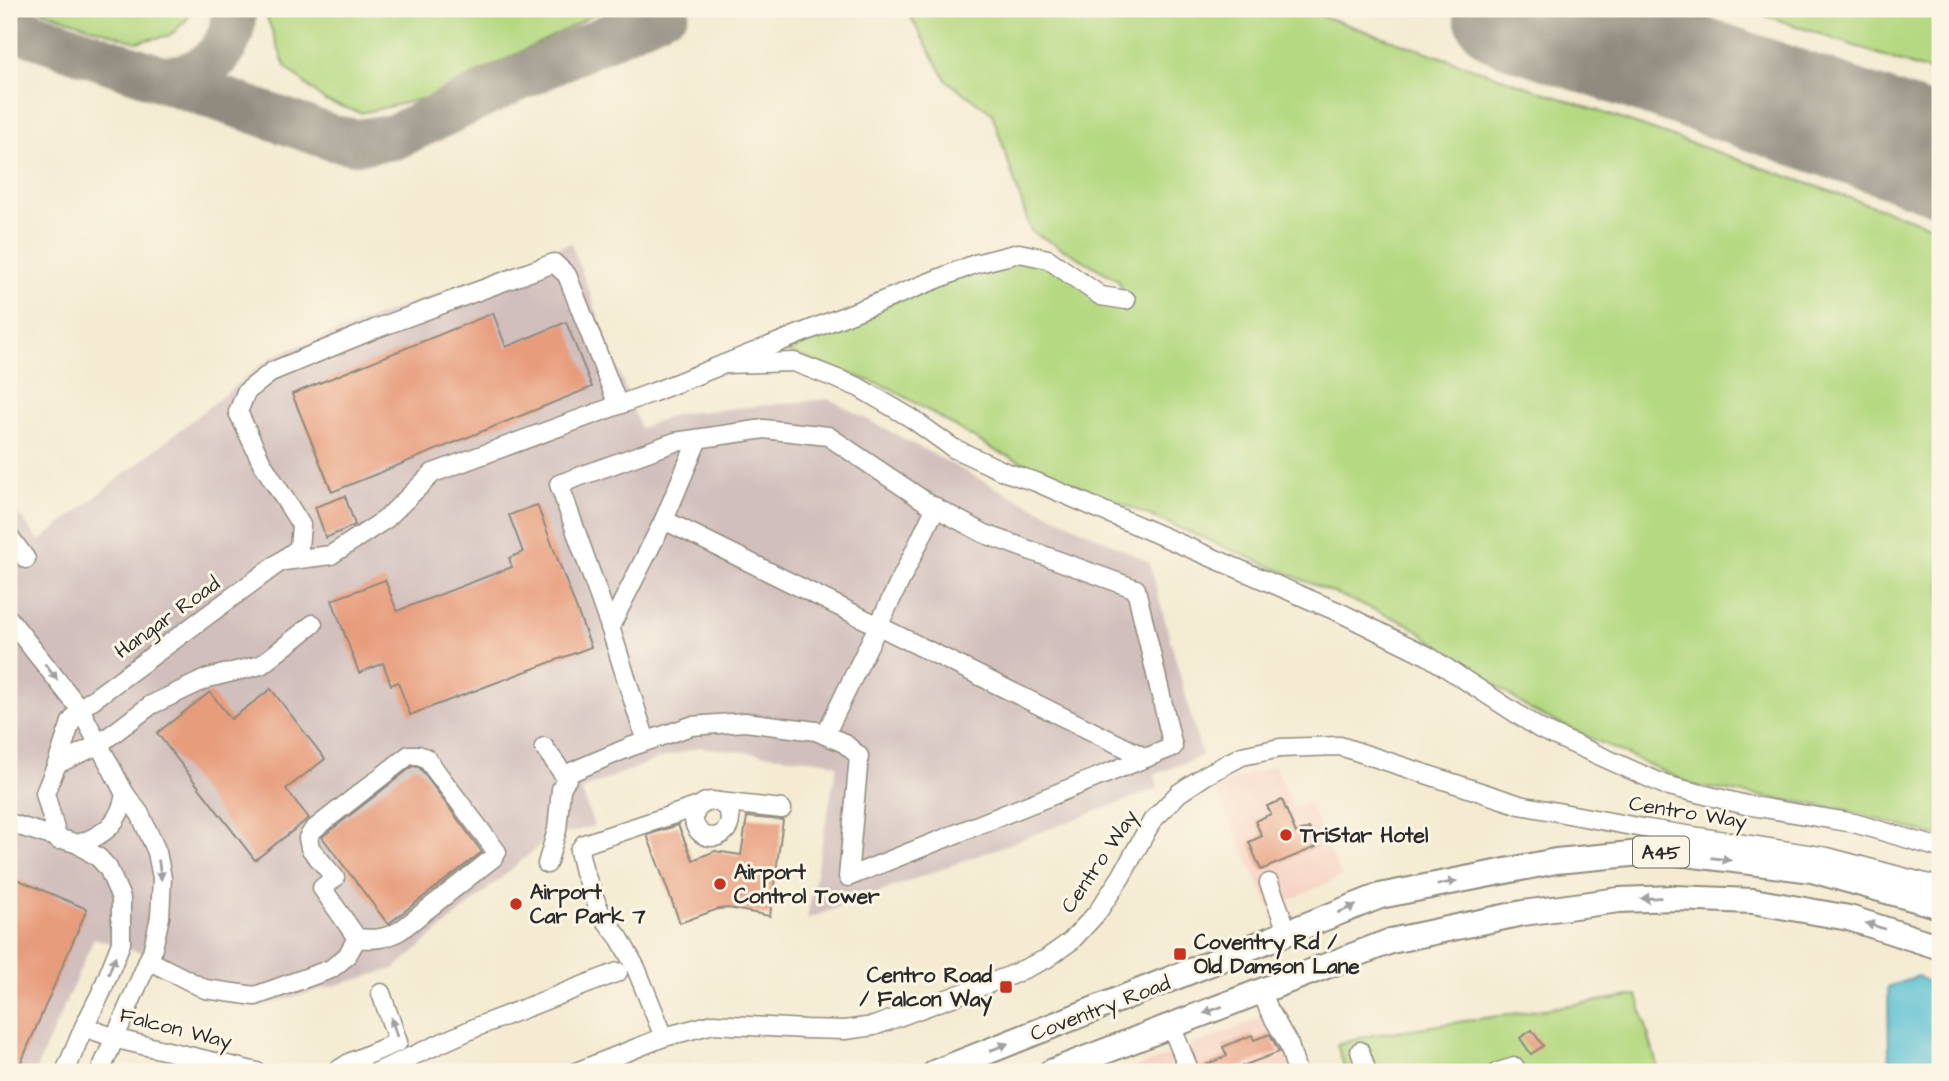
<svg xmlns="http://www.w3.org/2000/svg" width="1949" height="1081" font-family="'Architects Daughter',sans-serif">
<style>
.built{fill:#f6d2c3}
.industrial{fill:#d1bfbd}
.green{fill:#b5d982;stroke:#708256;stroke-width:2}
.water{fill:#54bed1;stroke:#40747e;stroke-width:2}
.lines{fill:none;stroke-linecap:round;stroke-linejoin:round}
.taxiway{stroke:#908b7e;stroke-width:46}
.runway{stroke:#908b7e;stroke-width:114}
.building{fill:#e79c7b}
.minor-casing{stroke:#908b7e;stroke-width:21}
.highway-casing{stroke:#908b7e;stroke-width:28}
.minor{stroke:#fff;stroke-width:18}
.highway{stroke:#fff;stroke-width:24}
.oneway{fill:#a0a0a0}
.poi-dot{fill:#c8321e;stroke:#fcf5e5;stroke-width:2.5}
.labels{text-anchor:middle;stroke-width:6;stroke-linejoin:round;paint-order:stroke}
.shield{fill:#fcf5e5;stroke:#6a6863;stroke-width:2}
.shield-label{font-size:19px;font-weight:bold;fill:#2b2b2b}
.street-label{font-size:21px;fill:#2b2b2b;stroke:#fcf5e5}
.poi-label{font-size:21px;font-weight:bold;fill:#2b2b2b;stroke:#fcf5e5;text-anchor:start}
</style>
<rect width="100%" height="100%" fill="#fcf5e5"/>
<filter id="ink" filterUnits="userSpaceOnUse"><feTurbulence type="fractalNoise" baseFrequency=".0143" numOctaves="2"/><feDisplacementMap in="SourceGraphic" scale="14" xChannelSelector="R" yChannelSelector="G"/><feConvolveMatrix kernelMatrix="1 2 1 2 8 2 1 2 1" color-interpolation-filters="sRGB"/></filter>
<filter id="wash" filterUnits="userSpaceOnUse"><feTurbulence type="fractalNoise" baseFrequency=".00686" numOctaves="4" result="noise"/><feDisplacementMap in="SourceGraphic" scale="28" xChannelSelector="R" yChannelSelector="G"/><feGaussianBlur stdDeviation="1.57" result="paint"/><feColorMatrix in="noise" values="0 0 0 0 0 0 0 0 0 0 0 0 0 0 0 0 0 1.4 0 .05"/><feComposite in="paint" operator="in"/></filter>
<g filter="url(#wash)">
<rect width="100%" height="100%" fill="#f4ebd2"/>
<g class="built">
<path d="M1274 765 1293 807 1308 802 1342 877 1270 908 1214 788Z"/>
<path d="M1285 1008 1306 1072H1126Z"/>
</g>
<path class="industrial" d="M571 243 640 428 676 414 829 399 1006 493 1149 562 1202 756 1154 775 1159 788 807 919 837 765 825 761 700 747 655 760 581 790 594 826 547 839 394 969 257 1007 158 958 94 938 35 1072H9V503L40 541 273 356Z"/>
<g class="green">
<path d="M37 9H193L187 19 171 35 136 42Z"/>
<path d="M264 9H603L571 27 426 98 361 113 325 101 285 66Z"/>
<path d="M906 9H1302L1940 229V837L1842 809 1695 786 1532 711 1408 624 996 451 890 388 787 352 975 264 1048 259 1126 299 1118 280 1031 231 992 113 947 81Z"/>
<path d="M1746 9H1940V75Z"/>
<path d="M1637 995 1659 1072H1346L1337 1045 1372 1035Z"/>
</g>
<path class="water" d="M1918 976 1940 991V1072H1895L1889 1057 1888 987Z"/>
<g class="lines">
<g class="taxiway">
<path d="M9 26 333 138 356 142 394 137 667 9"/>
<path d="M153 76C196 85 236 54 233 9"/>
<path d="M1927 152H1940"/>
</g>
<path class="runway" d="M1510 9 1940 157"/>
</g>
<g id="blocks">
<g class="building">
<path d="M493 313 506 347 566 322 592 387 332 492 292 394Z"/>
<path d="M345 496 355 525 326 538 315 507Z"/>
<path d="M537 505 591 647 410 715 398 682 391 685 383 663 359 673 332 600 385 580 397 611 512 567 509 558 523 552 509 515Z"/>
<path d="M271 689 325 759 286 789 309 818 255 860 157 733 210 692 231 719Z"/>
<path d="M413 766 419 767 482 852 388 924 322 837Z"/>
<path d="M1282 800 1296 833 1309 828 1316 847 1261 870 1249 842 1262 836 1255 821 1271 814 1267 806Z"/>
<path d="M747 817 783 820 770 916 728 908 718 909 680 923 647 835 678 825 693 860 715 851 741 855Z"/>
<path d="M9 876 87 909 17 1072H9Z"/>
<path d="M1532 1030 1543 1046 1531 1054 1520 1038Z"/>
<path d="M1270 1034 1279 1052 1227 1072H1201L1200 1067 1227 1056 1223 1047 1252 1035 1254 1040Z"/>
</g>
</g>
</g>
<g filter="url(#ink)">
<use href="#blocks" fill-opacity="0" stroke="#908b7e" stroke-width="2"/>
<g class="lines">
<g class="minor-casing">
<g id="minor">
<path d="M724 364 794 362 858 387 911 418 953 448 1005 472 1036 482 1341 613 1428 656 1540 729 1665 785 1746 805 1854 823 1940 848"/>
<path d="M664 520 1146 758"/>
<path d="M9 536 26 559"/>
<path d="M284 561 331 555 386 519 433 473 654 392 975 264 1019 253 1048 259 1101 296 1126 300"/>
<path d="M9 619 80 709 125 794 140 814 157 852 162 878 160 917 152 952 100 1072"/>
<path d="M610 627 664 520 698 439"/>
<path d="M825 735 936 507"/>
<path d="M544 747 567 779"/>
<path d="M57 764 98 745 151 705 208 678 261 665 313 624"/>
<circle cx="712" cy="819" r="18"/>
<path d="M719 802 782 809"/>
<path d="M9 823 78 844 99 858 108 868 121 898V943L101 993 84 1027 65 1072"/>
<path d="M58 840 45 793 57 764 71 722 80 709 299 548 301 525 262 463 238 412 246 392 273 371 375 329 554 263 567 275 618 405"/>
<path d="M78 844C106 835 120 822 125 794"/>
<path d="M547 864 557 830 561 789 569 773 630 747 691 726 745 722 816 731 844 743 859 756 848 877 1173 747 1136 589 985 534 929 504 828 436 764 429 675 442 559 484 610 627 646 741"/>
<path d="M1269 883 1288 933"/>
<path d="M148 960 205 989 255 996 331 969 347 956 357 938 322 888 335 878 310 848 308 838 313 830 409 755H418L426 758 497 852 493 858 401 930C386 939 374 940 357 938"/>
<path d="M1262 992 1269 1010 1289 1045 1297 1072"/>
<path d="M1171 1026 1190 1072"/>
<path d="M84 1027 121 1040 257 1072"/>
<path d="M664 1037 636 968 620 939 601 914 584 872 579 851 584 844 702 805"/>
<path d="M1360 1051 1367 1072"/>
<path d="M335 1072 351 1062 398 1042 381 993"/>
<path d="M377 1072 479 1026 618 972"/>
<path d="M576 1072 664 1037 713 1024 806 1029 845 1030 874 1026 1009 976 1046 959 1071 941 1097 913 1121 877 1152 821 1179 793 1206 775 1242 756 1280 748 1340 746 1520 805 1648 829 1827 857 1940 887"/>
<path d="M1498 1072 1515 1067"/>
</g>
</g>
<g class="highway-casing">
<g id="highway">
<path d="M936 1072 1380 896 1556 861 1663 851 1812 870 1940 906"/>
<path d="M1051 1072 1391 941 1523 913 1619 900 1674 898 1753 901 1849 918 1940 947"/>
</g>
</g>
<use href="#minor" class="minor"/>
<use href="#highway" class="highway"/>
</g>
<defs><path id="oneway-solid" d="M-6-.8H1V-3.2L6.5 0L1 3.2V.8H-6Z" transform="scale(1.75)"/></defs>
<g class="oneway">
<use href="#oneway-solid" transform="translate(51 672) rotate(52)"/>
<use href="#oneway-solid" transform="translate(1721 859) rotate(7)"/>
<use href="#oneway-solid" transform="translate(160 870) rotate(82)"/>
<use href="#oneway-solid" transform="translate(1447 883) rotate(-11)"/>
<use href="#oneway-solid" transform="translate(1651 898) rotate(178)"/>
<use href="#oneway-solid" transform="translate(1347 909) rotate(-22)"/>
<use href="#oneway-solid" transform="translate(1875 926) rotate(-163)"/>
<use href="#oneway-solid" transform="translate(112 965) rotate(-69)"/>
<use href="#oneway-solid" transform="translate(1213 1010) rotate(159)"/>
<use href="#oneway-solid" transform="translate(394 1027) rotate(-107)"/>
<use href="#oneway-solid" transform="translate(999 1047) rotate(-22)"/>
</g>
</g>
<g class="poi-dot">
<circle cx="1286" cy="835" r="7"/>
<circle cx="720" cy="884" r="7"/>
<circle cx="516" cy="904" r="7"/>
<rect x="1173" y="947" width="14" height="14" rx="3.5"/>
<rect x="999" y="980" width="14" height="14" rx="3.5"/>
</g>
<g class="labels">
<rect class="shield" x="1633" y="836.5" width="56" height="31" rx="5"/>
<g class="shield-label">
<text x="1661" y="859">A45</text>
</g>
<g class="street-label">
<text transform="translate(167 617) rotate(-36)" y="7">Hangar Road</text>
<text transform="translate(1688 812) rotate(9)" y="7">Centro Way</text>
<text transform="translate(1099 861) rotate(-56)" y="7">Centro Way</text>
<text transform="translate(1100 1008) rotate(-21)" y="7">Coventry Road</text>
<text transform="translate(176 1028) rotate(14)" y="7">Falcon Way</text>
</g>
<g class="poi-label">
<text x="1300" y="842">TriStar Hotel</text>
<text x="734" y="879">Airport<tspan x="734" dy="24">Control Tower</tspan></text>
<text x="530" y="899">Airport<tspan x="530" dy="24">Car Park 7</tspan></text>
<text x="1194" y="949">Coventry Rd /<tspan x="1194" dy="24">Old Damson Lane</tspan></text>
<text x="992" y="982" text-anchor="end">Centro Road<tspan x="992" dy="24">/ Falcon Way</tspan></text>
</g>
</g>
<rect width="1949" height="1081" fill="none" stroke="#fcf5e5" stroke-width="35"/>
</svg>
